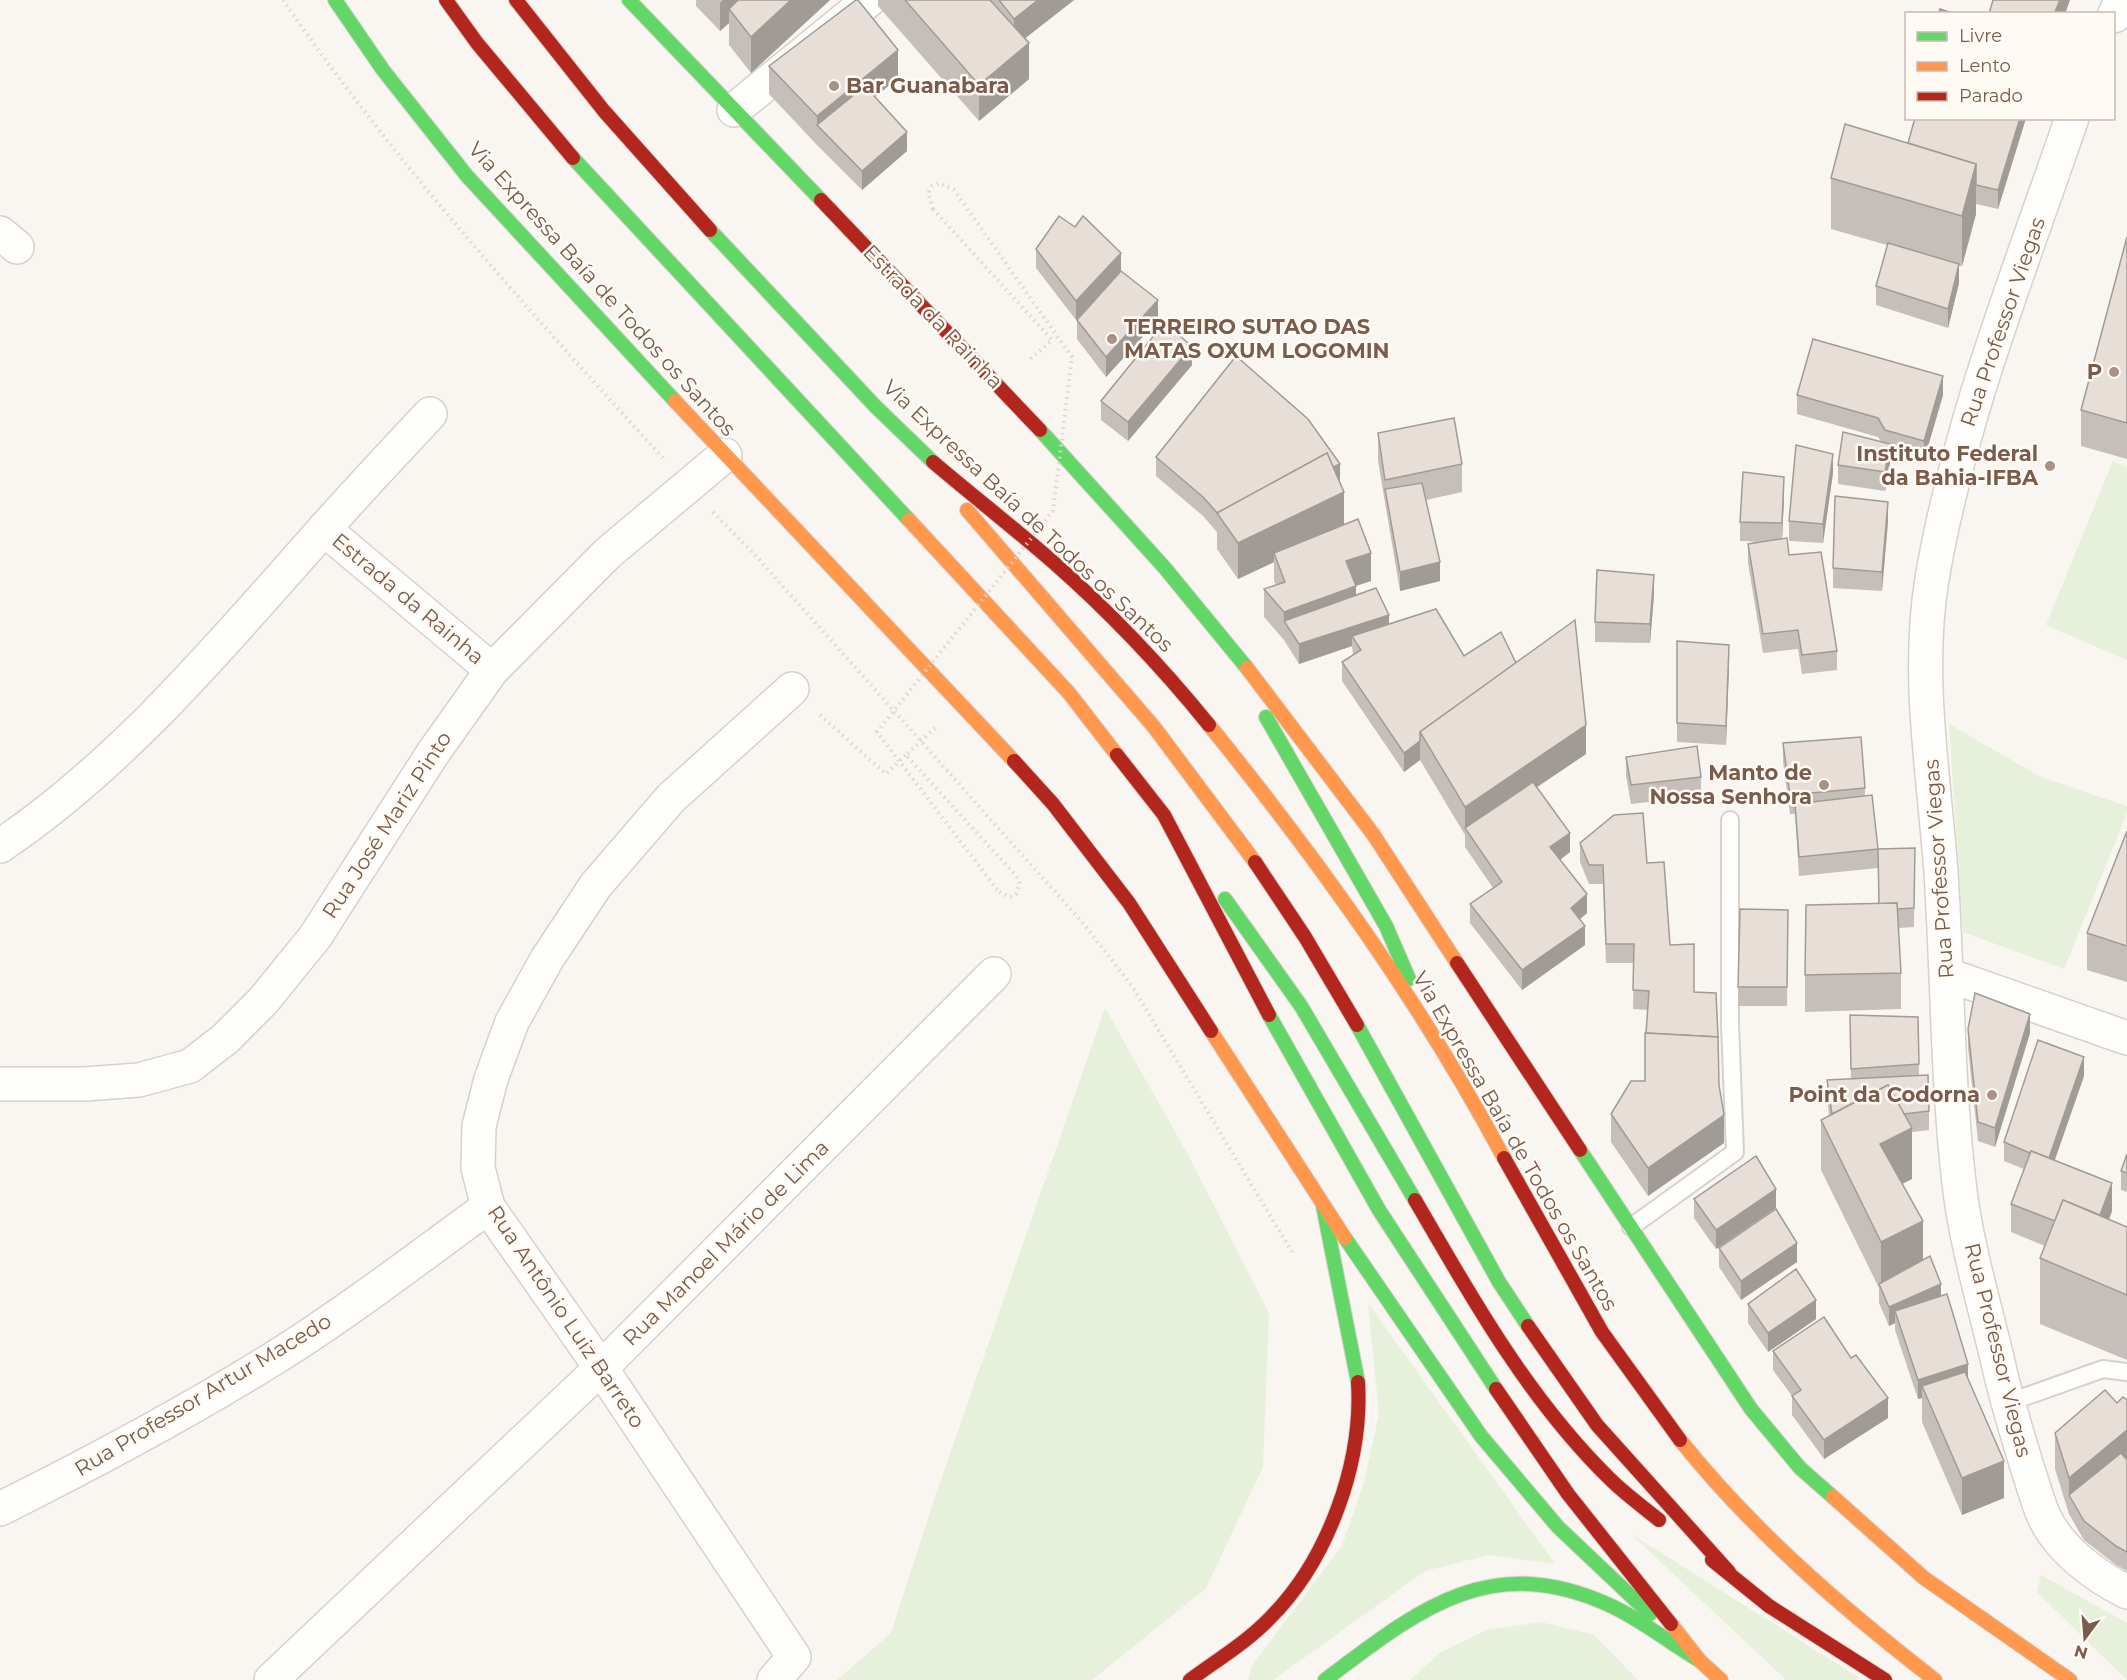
<svg xmlns="http://www.w3.org/2000/svg" width="2127" height="1680" font-family="Montserrat,sans-serif">
<style>
.green{fill:#e7f0db}
.lines{fill:none;stroke-linecap:round;stroke-linejoin:round}
.lane-casing{stroke:#d7d1cb;stroke-width:20}
.street-casing{stroke:#d7d1cb;stroke-width:36}
.fast-casing{stroke:#d9d2cb;stroke-width:16}
.slow-casing{stroke:#d9d2cb;stroke-width:16}
.jam-casing{stroke:#d9d2cb;stroke-width:16}
.path{stroke:#dcd5d0;stroke-width:4;stroke-dasharray:1.5 4.5;stroke-linecap:butt}
.lane{stroke:#fefefd;stroke-width:16}
.street{stroke:#fefefd;stroke-width:33}
.fast{stroke:#63d668;stroke-width:14}
.slow{stroke:#ff974d;stroke-width:14}
.jam{stroke:#b3261e;stroke-width:14}
.path-bridge{stroke:#dcd5d0;stroke-width:4;stroke-dasharray:1.5 4.5;stroke-linecap:butt}
.wall{fill:#c6bfb9}
.shaded-wall{fill:#a19b96}
.building{fill:#e6ded7;stroke:#a19b96;stroke-width:1.5}
.poi-dot{fill:#a69286;stroke:#fffaf3;stroke-width:2}
.labels{text-anchor:middle;stroke-width:5;stroke-linejoin:round;paint-order:stroke}
.poi-label{font-size:21px;font-weight:bold;fill:#7a5c4d;stroke:#fffaf3;text-anchor:end}
.street-label{font-size:21px;fill:#7a5c4d;stroke:#fffaf3}
</style>
<rect width="100%" height="100%" fill="#f9f5f0"/>
<g class="green">
<path d="M2113 461 2127 467V660L2046 625Z"/>
<path d="M1949 724 2041 777 2127 806V813L2064 969 1963 932Z"/>
<path d="M1105 1008 1187 1153 1269 1313 1263 1467 1206 1588 1092 1680H837L891 1633 934 1500Z"/>
<path d="M1368 1303 1555 1564 1488 1555 1425 1571 1273 1680H1248L1252 1666 1342 1546 1364 1482 1379 1414Z"/>
<path d="M1631 1534 1858 1677 1856 1680H1786Z"/>
<path d="M2041 1575 2127 1623V1680L2037 1592Z"/>
<path d="M1541 1622 1594 1635 1638 1680H1410L1441 1652 1487 1630Z"/>
</g>
<g class="lines">
<g class="lane-casing">
<g id="lane">
<path d="M1631 1227 1735 1152 1730 1025V820"/>
<path d="M2007 1403 2103 1369 2127 1372"/>
</g>
</g>
<g class="street-casing">
<g id="street">
<path d="M2114 16 2121 0"/>
<path d="M734 110 869 0"/>
<path d="M2072 118C2020 270 1959 420 1932 579 1916 676 1934 775 1941 873 1948 979 1947 1086 1960 1191 1967 1247 1984 1303 1997 1358 2005 1396 2017 1433 2028 1470 2033 1484 2037 1500 2043 1514 2057 1548 2095 1576 2127 1592"/>
<path d="M0 233 17 247"/>
<path d="M324 529 492 670"/>
<path d="M0 846C118 767 216 651 310 545 349 500 390 457 430 414"/>
<path d="M1948 975 2127 1038"/>
<path d="M0 1084H85L139 1080 190 1066 225 1039 263 1001 315 937 433 753 492 670 608 553 725 455"/>
<path d="M0 1509C94 1462 186 1413 276 1357 349 1311 418 1258 488 1207"/>
<path d="M271 1680 601 1368 994 974"/>
<path d="M774 1680 794 1657 601 1368 488 1207 478 1168 479 1126 491 1079 512 1022 547 959 596 885 671 798 792 689"/>
</g>
</g>
<g class="fast-casing">
<g id="fast">
<path d="M335 0 383 70 467 176 675 401"/>
<path d="M629 0 821 200"/>
<path d="M573 158 909 520"/>
<path d="M710 230 876 407 933 462"/>
<path d="M1040 430 1164 567 1247 668"/>
<path d="M1266 717 1386 926 1409 979"/>
<path d="M1225 899 1301 1006 1415 1200"/>
<path d="M1269 1015 1379 1210 1496 1389"/>
<path d="M1357 1025 1499 1282 1528 1326"/>
<path d="M1580 1150 1751 1409 1800 1468 1833 1497"/>
<path d="M1323 1206 1358 1382"/>
<path d="M1345 1238 1481 1436 1558 1527 1650 1614"/>
<path d="M1325 1680C1417 1611 1488 1551 1607 1604 1639 1618 1667 1641 1697 1659"/>
</g>
</g>
<g class="slow-casing">
<g id="slow">
<path d="M675 401 1014 761"/>
<path d="M967 510 1154 727 1255 862"/>
<path d="M909 520 1069 693 1117 755"/>
<path d="M1247 668 1373 834 1457 963"/>
<path d="M1209 725C1320 862 1421 1003 1504 1158"/>
<path d="M1211 1031 1345 1238"/>
<path d="M1680 1440C1754 1532 1842 1608 1935 1680"/>
<path d="M1833 1497 1924 1578 2070 1680"/>
<path d="M1671 1624 1700 1661 1721 1680"/>
</g>
</g>
<g class="jam-casing">
<g id="jam">
<path d="M446 0 477 43 573 158"/>
<path d="M516 0 604 111 710 230"/>
<path d="M821 200 1040 430"/>
<path d="M933 462C973 496 1014 528 1053 562 1110 612 1162 667 1209 725"/>
<path d="M1117 755 1164 815 1269 1015"/>
<path d="M1014 761 1053 804 1129 903 1211 1031"/>
<path d="M1255 862 1305 937 1357 1025"/>
<path d="M1457 963 1580 1150"/>
<path d="M1504 1158 1602 1332 1680 1440"/>
<path d="M1415 1200C1471 1297 1529 1400 1610 1479 1625 1494 1642 1506 1659 1520"/>
<path d="M1528 1326 1597 1425 1729 1572"/>
<path d="M1496 1389 1568 1494 1671 1624"/>
<path d="M1712 1560 1769 1606 1885 1680"/>
<path d="M1190 1680C1217 1660 1247 1642 1270 1618 1328 1560 1363 1463 1358 1382"/>
</g>
</g>
<g class="path">
<path d="M283 0C396 164 529 311 663 458"/>
<path d="M933 209 1052 340 1028 361"/>
<path d="M713 512 755 555 1082 922 1132 986 1292 1252"/>
<path d="M820 715 886 774 906 755"/>
<path d="M935 728 906 755 1018 878 1020 884 1016 894 1010 897 999 892"/>
</g>
<use href="#lane" class="lane"/>
<use href="#street" class="street"/>
<use href="#fast" class="fast"/>
<use href="#slow" class="slow"/>
<use href="#jam" class="jam"/>
<path class="path-bridge" d="M933 209 928 193 932 186 939 183 954 190 1072 357 1053 511 877 732 999 892"/>
</g>
<g class="wall">
<path d="M696 0H830L751 73 729 45V23L720 31 696 6Z"/>
<path d="M878 0H1074L1025 38 1029 79 979 121 878 6Z"/>
<path d="M769 66 898 78 875 97 907 151 862 190 817 145 769 94Z"/>
<path d="M1915 118H2026L1998 209 1976 204V214L1962 266H1959V283L1948 328 1876 305V286L1887 245 1831 229V178L1908 143Z"/>
<path d="M1075 227 1121 272 1076 320 1036 268V249Z"/>
<path d="M2127 237V459L2081 446V410Z"/>
<path d="M1077 320H1158L1106 377 1077 339Z"/>
<path d="M1192 365 1128 441 1101 420V401Z"/>
<path d="M1797 395H1943L1924 460 1890 451V463L1885 491 1838 484V465L1881 442 1878 437 1797 414Z"/>
<path d="M1378 433 1462 464V492L1426 500 1440 581 1400 591 1378 461Z"/>
<path d="M1156 457 1340 482 1344 525 1371 581 1356 586V595L1389 624 1464 656 1516 663 1586 754 1537 787 1570 852 1560 860 1587 913 1580 919 1585 945 1522 990 1470 923V904L1493 888 1465 847V835L1420 760 1404 772 1342 681V662L1353 655 1352 646 1299 664 1284 640 1264 617V589L1276 585 1274 581V562L1238 579 1217 549V532L1203 516 1156 476Z"/>
<path d="M1833 473 1823 543 1789 541V521Z"/>
<path d="M1784 496 1782 539 1789 555 1837 651V670L1802 674 1798 649 1763 653 1748 563V544L1763 542 1740 541V522Z"/>
<path d="M1888 521 1882 591 1833 588V568Z"/>
<path d="M1654 594 1650 643 1595 642V622Z"/>
<path d="M1677 641 1729 664 1726 745 1677 742Z"/>
<path d="M1783 743 1865 788V796L1878 849 1915 848 1914 927 1898 928 1901 973V1009L1805 1012V975L1878 904V868L1799 876 1795 814H1790L1783 762Z"/>
<path d="M1626 757 1701 777V796L1631 804 1626 776Z"/>
<path d="M2127 831V982L2087 970V933Z"/>
<path d="M1580 843 1647 863 1670 945 1694 992 1719 1085 1724 1143 1648 1196 1611 1142V1114L1645 1081 1648 1010 1633 1009 1634 963H1606L1603 884H1589L1580 862Z"/>
<path d="M1788 910 1787 1006H1738V987Z"/>
<path d="M1850 1015 1918 1017 1919 1076 1929 1111V1130L1912 1132V1179L1902 1184 1923 1259 1941 1296 1968 1380 2004 1498 1962 1515 1922 1422V1398L1918 1399 1895 1330V1323L1889 1326 1879 1303V1288L1821 1170V1120L1829 1115 1827 1099V1080L1851 1079Z"/>
<path d="M1968 1029 2030 1033 1995 1147 1978 1141 1968 1048Z"/>
<path d="M2084 1076 2055 1160 2112 1211 2109 1219 2127 1227V1360L2040 1324V1258L2045 1246 2011 1232V1204L2024 1169 2004 1161V1142Z"/>
<path d="M2127 1154V1192L2121 1190V1171Z"/>
<path d="M1694 1199 1776 1208 1716 1249 1694 1218Z"/>
<path d="M1719 1248 1797 1262 1741 1300 1719 1267Z"/>
<path d="M1748 1304 1816 1319 1768 1352 1748 1323Z"/>
<path d="M1773 1351 1851 1358 1888 1418 1824 1459 1792 1415V1396L1773 1370Z"/>
<path d="M2127 1400V1571L2116 1565 2084 1540 2069 1514 2055 1469V1433L2117 1403Z"/>
</g>
<g class="shaded-wall">
<path d="M723 0H755L729 9V23L720 31V3Z"/>
<path d="M791 0H830L751 73V37Z"/>
<path d="M1038 0H1074L1014 47V19Z"/>
<path d="M2060 0H2070L2065 14H2054Z"/>
<path d="M1029 43V79L979 121V85Z"/>
<path d="M898 50V78L827 136 817 125V116Z"/>
<path d="M2020 118H2026L1998 209V190Z"/>
<path d="M907 132V151L862 190V171Z"/>
<path d="M1976 164V214L1962 266V216Z"/>
<path d="M1121 253V272L1076 320V301Z"/>
<path d="M1959 264V283L1948 328V309Z"/>
<path d="M1158 300V320L1106 377V357Z"/>
<path d="M1192 346V365L1128 441V422Z"/>
<path d="M1943 376V395L1924 460V441Z"/>
<path d="M1890 444V463L1885 491V472Z"/>
<path d="M1833 454V473L1823 543V524Z"/>
<path d="M1340 464V483L1228 528Z"/>
<path d="M1784 477V496L1782 542V523Z"/>
<path d="M1344 492V528L1274 553V562L1238 579V543Z"/>
<path d="M1888 502V521L1882 591V572Z"/>
<path d="M1371 553V581L1346 589V561Z"/>
<path d="M1440 562V581L1400 591V572Z"/>
<path d="M1654 575V594L1650 643V624Z"/>
<path d="M1356 586V614L1284 621V612Z"/>
<path d="M1389 615V634L1352 636V646L1299 664V644Z"/>
<path d="M1729 645V664L1726 745V726Z"/>
<path d="M1586 725V754L1469 833 1465 828V836V807Z"/>
<path d="M1420 741V760L1404 772V753Z"/>
<path d="M1570 833V852L1550 867V847Z"/>
<path d="M1587 894V913L1571 927V908Z"/>
<path d="M1585 926V945L1522 990V970Z"/>
<path d="M2030 1014V1033L1995 1147V1128Z"/>
<path d="M2084 1057V1076L2048 1179V1160Z"/>
<path d="M1724 1115V1143L1648 1196V1168Z"/>
<path d="M1912 1128V1179L1880 1195V1144Z"/>
<path d="M2112 1183V1211L2092 1264V1236Z"/>
<path d="M1776 1189V1208L1716 1249V1230Z"/>
<path d="M1923 1221V1272L1881 1289V1242Z"/>
<path d="M1797 1243V1262L1741 1300V1281Z"/>
<path d="M1941 1284V1303L1895 1311V1323L1889 1326V1307Z"/>
<path d="M1816 1300V1319L1768 1352V1333Z"/>
<path d="M1968 1364V1383L1922 1386V1398L1918 1399V1380Z"/>
<path d="M1888 1398V1418L1824 1459V1440Z"/>
<path d="M2127 1430V1466L2069 1495V1478Z"/>
<path d="M2004 1461V1498L1962 1515V1478Z"/>
</g>
<g class="building">
<path d="M738 0H791L751 37 729 9Z"/>
<path d="M856 0H858L898 50 817 116 769 66Z"/>
<path d="M905 0H990L1029 43 979 85Z"/>
<path d="M999 0H1038L1014 19Z"/>
<path d="M1993 0H2060L2054 14H1989Z"/>
<path d="M1940 9 1955 14H1939Z"/>
<path d="M865 86 907 132 862 171 817 125Z"/>
<path d="M1915 118H2020L1998 190 1976 185V164L1908 143Z"/>
<path d="M1845 124 1976 164 1962 216 1831 178Z"/>
<path d="M1059 216 1075 227 1083 216 1121 253 1076 301 1036 249Z"/>
<path d="M2127 237V423L2081 410Z"/>
<path d="M1888 243 1959 264 1948 309 1876 286Z"/>
<path d="M1121 271 1158 300 1106 357 1077 320Z"/>
<path d="M1164 323 1192 346 1128 422 1101 401Z"/>
<path d="M1813 339 1943 376 1924 441 1885 430 1878 418 1797 395Z"/>
<path d="M1236 356 1308 419 1340 464 1333 467 1327 453 1217 513 1219 515 1203 497 1156 457Z"/>
<path d="M1454 418 1462 464 1385 480 1378 433Z"/>
<path d="M1843 432 1890 444 1885 472 1838 465Z"/>
<path d="M1796 445 1833 454 1823 524 1789 521Z"/>
<path d="M1327 453 1344 492 1238 543 1217 513Z"/>
<path d="M1743 472 1784 477 1782 523 1740 522Z"/>
<path d="M1422 483 1440 562 1400 572 1385 489Z"/>
<path d="M1835 496 1888 502 1882 572 1833 568Z"/>
<path d="M1358 519 1371 553 1346 561 1356 586 1284 612 1264 589 1285 582 1274 553Z"/>
<path d="M1787 538 1789 555 1821 552 1837 651 1802 655 1798 630 1763 634 1748 544Z"/>
<path d="M1597 570 1654 575 1650 624 1595 622Z"/>
<path d="M1376 588 1389 615 1299 644 1284 621Z"/>
<path d="M1436 609 1464 656 1501 632 1516 663 1420 732V741L1404 753 1342 662 1361 650 1352 636Z"/>
<path d="M1575 620 1586 725 1465 807 1420 732Z"/>
<path d="M1677 641 1729 645 1726 726 1677 723Z"/>
<path d="M1861 737 1865 788 1790 795 1783 743Z"/>
<path d="M1697 746 1701 777 1631 785 1626 757Z"/>
<path d="M1533 782 1570 833 1550 847 1587 894 1571 908 1585 926 1522 970 1470 904 1502 882 1465 828Z"/>
<path d="M1872 795 1878 849 1799 857 1795 804Z"/>
<path d="M1643 813 1647 863 1664 862 1670 945 1694 944V992L1716 993 1718 1037 1646 1033 1649 991 1633 990 1634 944H1606L1603 865H1589L1580 843 1614 815Z"/>
<path d="M2127 831V946L2087 933Z"/>
<path d="M1915 848 1914 908 1897 909V903L1879 904 1878 849Z"/>
<path d="M1897 903 1901 973 1805 975 1806 905Z"/>
<path d="M1740 909 1788 910 1787 987H1738Z"/>
<path d="M1975 993 2030 1014 1995 1128 1978 1122 1968 1029Z"/>
<path d="M1850 1015 1918 1017 1919 1064 1851 1069Z"/>
<path d="M1645 1033 1718 1037 1719 1085 1724 1115 1648 1168 1611 1114 1631 1081H1645Z"/>
<path d="M2038 1040 2084 1057 2049 1158 2031 1151 2030 1153 2004 1142Z"/>
<path d="M1928 1075 1929 1111 1904 1114 1888 1085 1832 1114 1827 1080Z"/>
<path d="M1888 1085 1912 1128 1880 1144 1923 1221 1881 1242 1821 1120Z"/>
<path d="M2031 1151 2112 1183 2100 1215 2063 1200 2055 1221 2011 1204Z"/>
<path d="M2127 1154V1173L2121 1171Z"/>
<path d="M1756 1156 1776 1189 1716 1230 1694 1199Z"/>
<path d="M2063 1200 2127 1227V1295L2040 1258Z"/>
<path d="M1776 1209 1797 1243 1741 1281 1719 1248Z"/>
<path d="M1930 1256 1941 1284 1889 1307 1879 1284Z"/>
<path d="M1796 1269 1816 1300 1768 1333 1748 1304Z"/>
<path d="M1947 1294 1968 1364 1918 1380 1895 1311Z"/>
<path d="M1824 1317 1851 1358 1856 1355 1888 1398 1824 1440 1792 1396 1801 1390 1773 1351Z"/>
<path d="M1965 1372 2004 1461 1962 1478 1922 1386Z"/>
<path d="M2105 1390 2117 1403 2123 1397 2127 1400V1430L2069 1478 2055 1433Z"/>
<path d="M2121 1453 2127 1460V1552L2116 1546 2084 1521 2069 1495Z"/>
</g>
<g class="poi-dot">
<circle cx="834" cy="86" r="6"/>
<circle cx="1112" cy="339" r="6"/>
<circle cx="2114" cy="372" r="6"/>
<circle cx="2050" cy="466" r="6"/>
<circle cx="1824" cy="785" r="6"/>
<circle cx="1992" cy="1095" r="6"/>
</g>
<g class="labels">
<g class="poi-label">
<text x="846" y="93" text-anchor="start">Bar Guanabara</text>
<text x="1124" y="334" text-anchor="start">TERREIRO SUTAO DAS<tspan x="1124" dy="24">MATAS OXUM LOGOMIN</tspan></text>
<text x="2102" y="379">P</text>
<text x="2038" y="461">Instituto Federal<tspan x="2038" dy="24">da Bahia-IFBA</tspan></text>
<text x="1812" y="780">Manto de<tspan x="1812" dy="24">Nossa Senhora</tspan></text>
<text x="1980" y="1102">Point da Codorna</text>
</g>
<g class="street-label">
<text transform="translate(602 289) rotate(48)" y="7">Via Expressa Baía de Todos os Santos</text>
<text transform="translate(933 317) rotate(46)" y="7">Estrada da Rainha</text>
<text transform="translate(2003 322) rotate(-71)" y="7">Rua Professor Viegas</text>
<text transform="translate(1028 516) rotate(43)" y="7">Via Expressa Baía de Todos os Santos</text>
<text transform="translate(408 599) rotate(40)" y="7">Estrada da Rainha</text>
<text transform="translate(387 825) rotate(-57)" y="7">Rua José Mariz Pinto</text>
<text transform="translate(1939 869) rotate(-94)" y="7">Rua Professor Viegas</text>
<text transform="translate(1515 1141) rotate(60)" y="7">Via Expressa Baía de Todos os Santos</text>
<text transform="translate(726 1243) rotate(-45)" y="7">Rua Manoel Mário de Lima</text>
<text transform="translate(566 1317) rotate(56)" y="7">Rua Antônio Luiz Barreto</text>
<text transform="translate(1998 1350) rotate(76)" y="7">Rua Professor Viegas</text>
<text transform="translate(203 1395) rotate(-31)" y="7">Rua Professor Artur Macedo</text>
</g>
</g>
<rect x="1905" y="12" width="210" height="108" fill="#fffaf3" stroke="#cabbb1" stroke-width="1.5"/>
<rect x="1917" y="32" width="30" height="9" fill="#63d668" stroke="#cabbb1" stroke-width="1.5"/>
<text x="1959" y="42" font-size="18" fill="#7a5c4d">Livre</text>
<rect x="1917" y="62" width="30" height="9" fill="#ff974d" stroke="#cabbb1" stroke-width="1.5"/>
<text x="1959" y="72" font-size="18" fill="#7a5c4d">Lento</text>
<rect x="1917" y="92" width="30" height="9" fill="#b3261e" stroke="#cabbb1" stroke-width="1.5"/>
<text x="1959" y="102" font-size="18" fill="#7a5c4d">Parado</text>
<g transform="translate(2085 1638) rotate(196)" stroke="#fffaf3" stroke-width="4.5" paint-order="stroke">
<path d="M0-4.5L10 22L0 15L-10 22Z" fill="#7a5c4d"/>
<text y="-9" font-size="16" font-weight="bold" text-anchor="middle" fill="#7a5c4d">N</text>
</g>
</svg>
